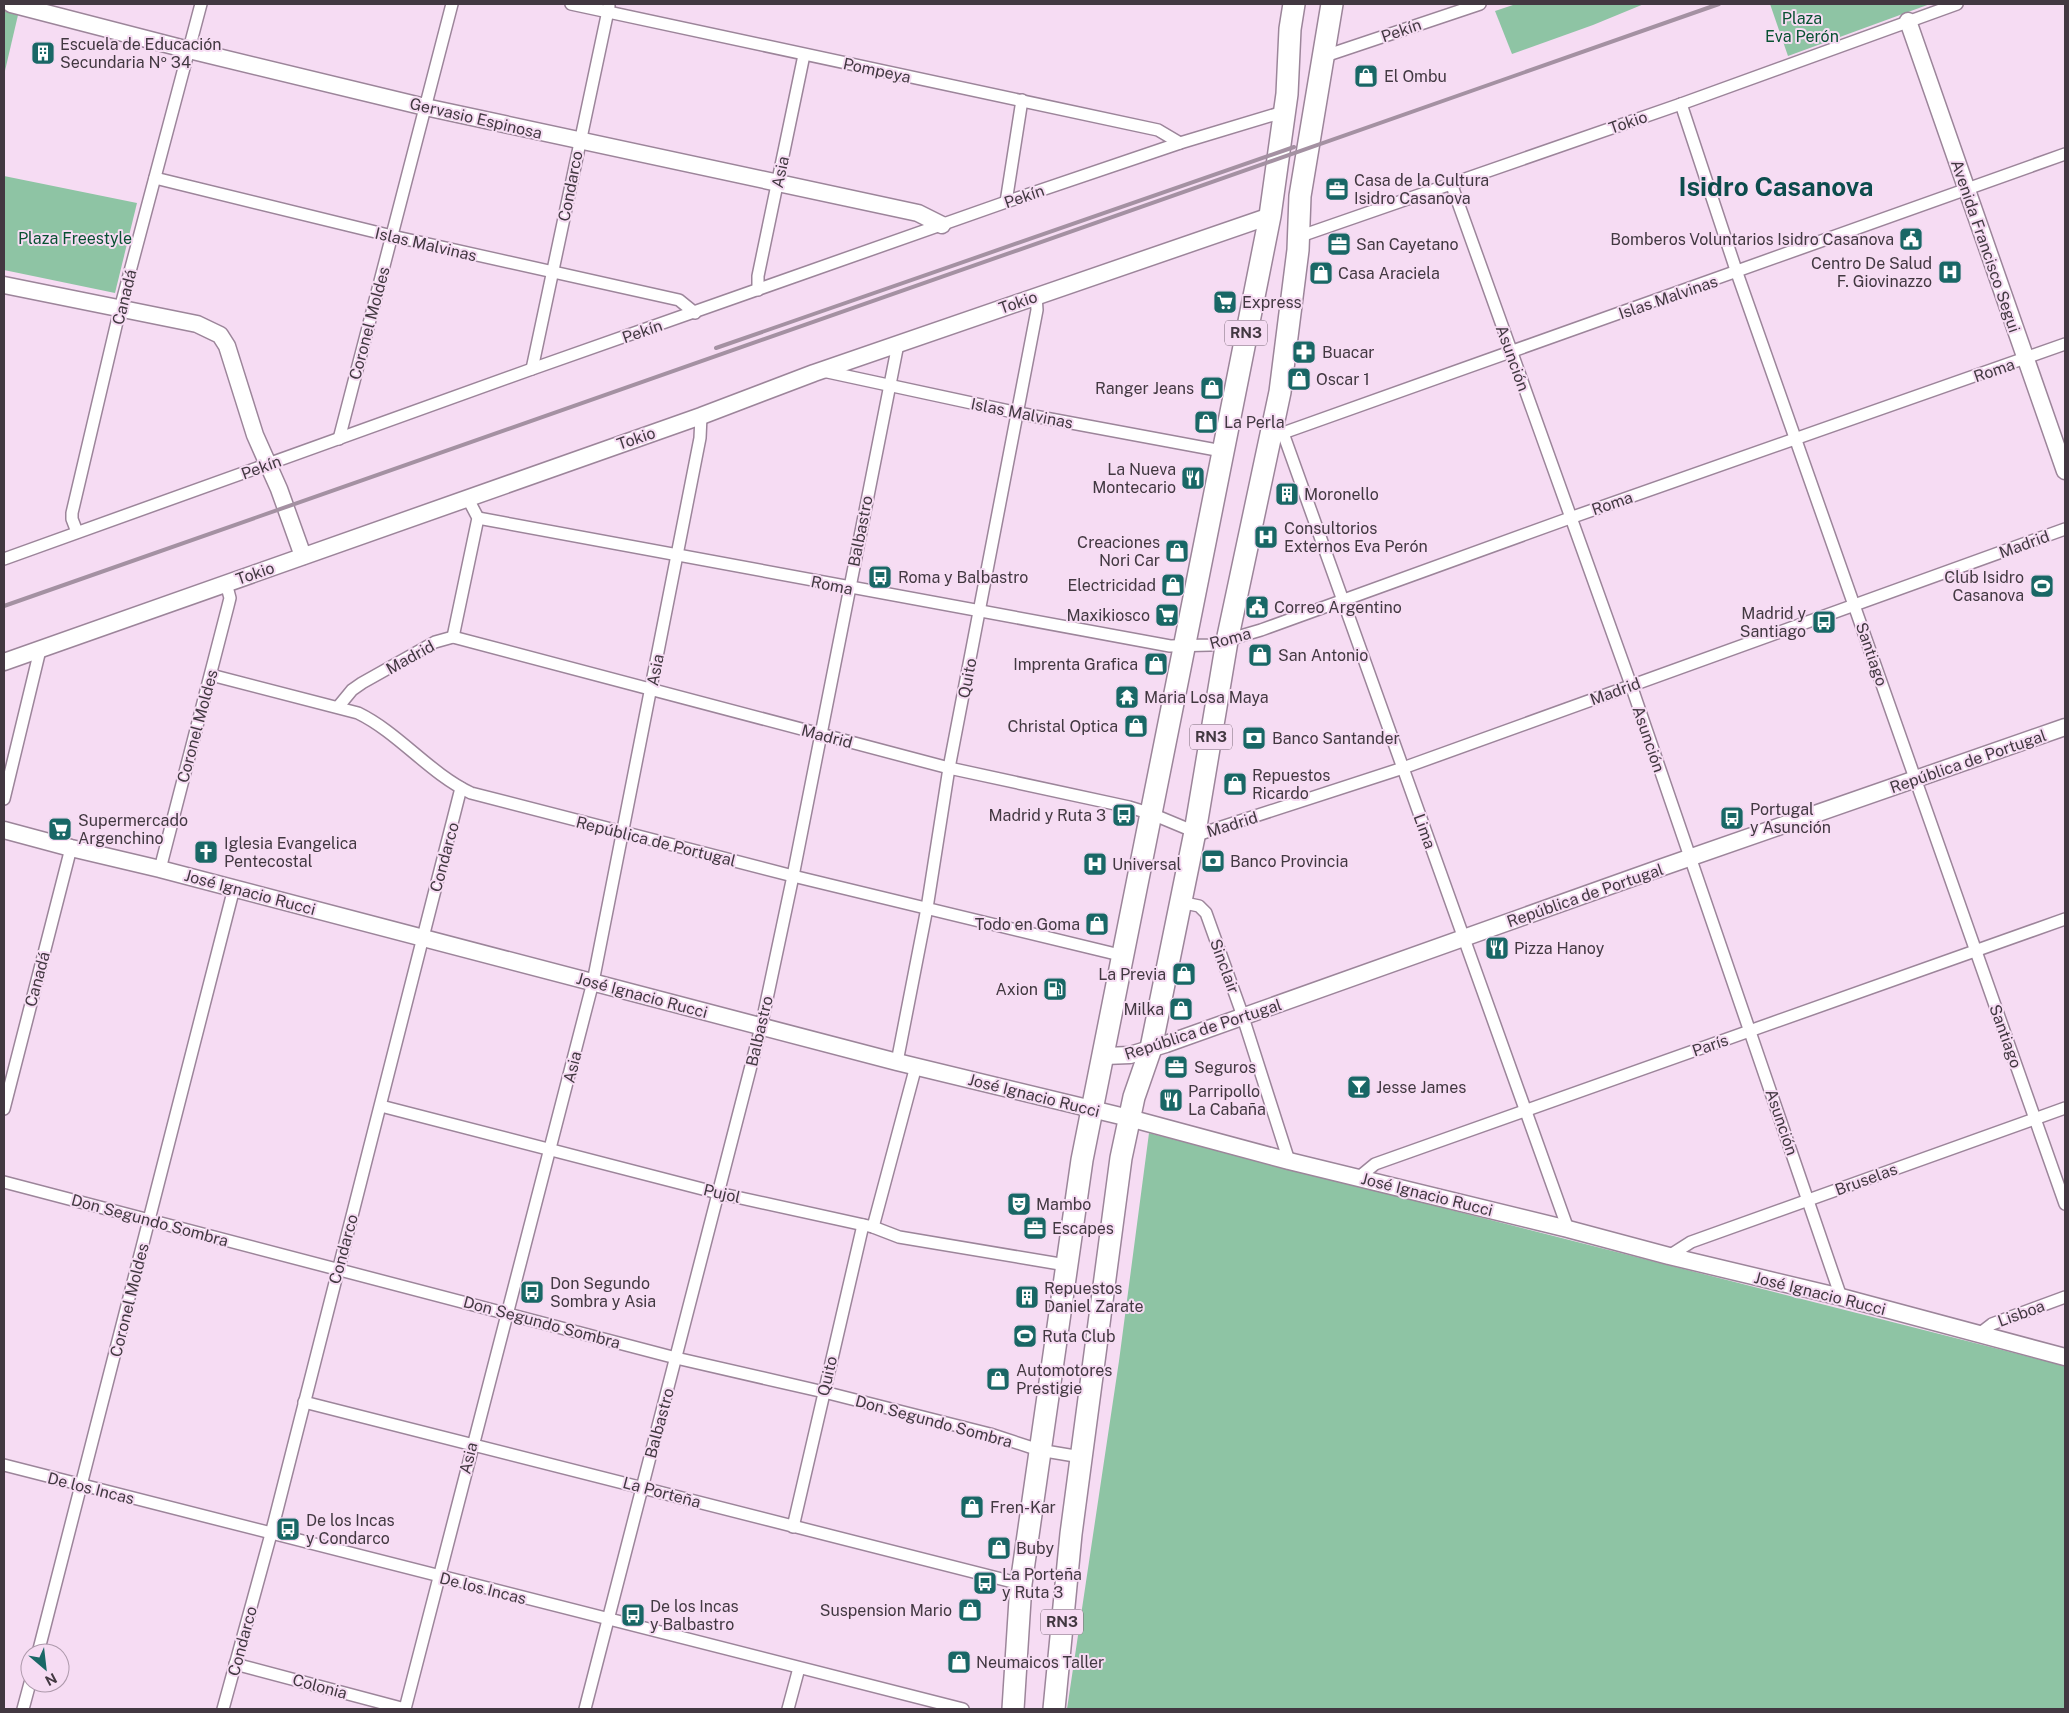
<svg xmlns="http://www.w3.org/2000/svg" width="2069" height="1713" font-family="'Public Sans',sans-serif">
<style>
.green{fill:#8ec4a4}
.lines{fill:none;stroke-linecap:round;stroke-linejoin:round}
.street-casing{stroke:#9c859a;stroke-width:14}
.secondary-casing{stroke:#9c859a;stroke-width:19}
.highway-casing{stroke:#9c859a;stroke-width:24}
.street{stroke:#fff;stroke-width:11}
.secondary{stroke:#fff;stroke-width:16}
.highway{stroke:#fff;stroke-width:21}
.rail{stroke:#a491a2;stroke-width:4}
.labels{text-anchor:middle;stroke-width:4;stroke-linejoin:round;paint-order:stroke}
.shield{fill:#f6dcf3;stroke:#786976;stroke-width:1}
.shield-label{font-size:15px;font-weight:bold;fill:#423841}
.park-label{font-size:16px;fill:#085132;stroke:#f6dcf3}
.street-label{font-size:16px;fill:#423841;stroke:#f6dcf3}
.poi-label{font-size:16px;fill:#423841;stroke:#f6dcf3;text-anchor:start}
.town-label{font-size:26px;font-weight:bold;fill:#0c4c4c;stroke:#f6dcf3}
</style>
<rect width="100%" height="100%" fill="#f6dcf3"/>
<g class="green">
<path d="M1516 4H1644L1593 25 1512 54 1495 11Z"/>
<path d="M1770 4H1930L1788 56Z"/>
<path d="M4 11 18 15 4 75Z"/>
<path d="M4 176 137 203 115 293 4 270Z"/>
<path d="M1149 1133 2065 1366V1709H1067L1119 1361Z"/>
</g>
<g class="lines">
<g class="street-casing">
<g id="street">
<path d="M571 4 1158 130 1180 143"/>
<path d="M1322 57 1480 4"/>
<path d="M1681 104 1737 273 2065 1204"/>
<path d="M155 178 392 236 679 300 695 313"/>
<path d="M1451 183 1631 685 1841 1297"/>
<path d="M1006 202 1022 100"/>
<path d="M1298 237 1681 104 1957 4"/>
<path d="M758 290V276L804 55"/>
<path d="M532 369 609 6"/>
<path d="M823 371 1018 413 1222 451"/>
<path d="M1278 432 1283 433 2065 154"/>
<path d="M1283 433 1568 1229"/>
<path d="M339 439 452 4"/>
<path d="M478 518 1170 646 1210 645 1261 630 1570 518 2065 344"/>
<path d="M77 532 72 519V513L120 309 201 4"/>
<path d="M4 559 532 369 1006 202 1180 143 1283 112"/>
<path d="M453 637 478 518 467 497"/>
<path d="M211 675 358 713C399 733 429 773 471 793L793 876 1124 956"/>
<path d="M338 707 352 690 362 683 435 642 453 637 949 768 1129 807 1152 814 1200 834 1403 768 2065 529"/>
<path d="M4 799 40 650"/>
<path d="M160 869 228 606 230 598 226 583"/>
<path d="M1180 902 1199 906 1206 913 1240 1008 1289 1161"/>
<path d="M897 1062 927 908 949 768 1037 310 1036 295"/>
<path d="M381 1106 718 1193 873 1227 899 1237 1066 1265"/>
<path d="M4 1109 71 848"/>
<path d="M1358 1178 1375 1164 2065 919"/>
<path d="M4 1182 676 1358 824 1392 990 1434 1039 1450 1081 1457"/>
<path d="M873 1227 916 1066"/>
<path d="M1669 1256 1691 1242 2065 1108"/>
<path d="M1979 1334 1992 1324 2065 1297"/>
<path d="M304 1402 1021 1584"/>
<path d="M4 1465 963 1709"/>
<path d="M793 1527 863 1225"/>
<path d="M38 1653 234 888"/>
<path d="M235 1664 405 1709"/>
<path d="M23 1709 30 1683"/>
<path d="M223 1709 271 1534 461 788"/>
<path d="M405 1709 593 982 700 438 701 416"/>
<path d="M585 1709 761 1027 793 876 898 344"/>
<path d="M788 1709 799 1668"/>
</g>
</g>
<g class="secondary-casing">
<g id="secondary">
<path d="M11 4 189 50 425 107 918 213 942 225"/>
<path d="M1908 21 2065 471"/>
<path d="M4 285 197 324 220 335 227 346 255 435 279 489 303 556"/>
<path d="M4 662 701 416 814 373 1270 216"/>
<path d="M4 830 71 848 160 869 897 1062 1129 1118 1289 1161 1568 1229 1669 1256 1841 1297 2065 1357"/>
<path d="M1105 1056 1130 1055 1166 1044 1660 868 2065 727"/>
</g>
</g>
<g class="highway-casing">
<g id="highway">
<path d="M1013 1709 1021 1584 1082 1160 1270 216 1287 94 1290 29 1294 4"/>
<path d="M1054 1709 1071 1534 1121 1158 1134 1097 1151 1048 1195 832 1227 641 1280 392 1298 250 1300 196 1332 4"/>
</g>
</g>
<use href="#street" class="street"/>
<use href="#secondary" class="secondary"/>
<use href="#highway" class="highway"/>
<g class="rail">
<path d="M716 348 1294 147"/>
<path d="M4 606 1719 4"/>
</g>
</g>
<defs>
<g id="building-square" transform="scale(1.25)"><rect x="-9" y="-9" width="18" height="18" rx="4" fill="#196766" stroke="#f6dcf3"/><path d="M-4-6H4V6H1V3H-1V6H-4ZM-2.5-4.3h1.7v1.8h-1.7ZM.8-4.3h1.7v1.8H.8ZM-2.5-1h1.7V.8h-1.7ZM.8-1h1.7V.8H.8Z" fill="#fff"/></g>
<g id="shop-square" transform="scale(1.25)"><rect x="-9" y="-9" width="18" height="18" rx="4" fill="#196766" stroke="#f6dcf3"/><path d="M-5-2.5h2.3a2.7 3.5 0 0 1 5.4 0H5L5.5 6h-11ZM-1.5-2.5h3a1.5 2.3 0 0 0-3 0Z" fill="#fff"/></g>
<g id="office-square" transform="scale(1.25)"><rect x="-9" y="-9" width="18" height="18" rx="4" fill="#196766" stroke="#f6dcf3"/><path d="M-6-3h4V-5.5h4V-3h4V5H-6ZM-1-4.5V-3h2v-1.5ZM-6 0V1H6V0Z" fill="#fff"/></g>
<g id="civic-square" transform="scale(1.25)"><rect x="-9" y="-9" width="18" height="18" rx="4" fill="#196766" stroke="#f6dcf3"/><path d="M-.6-6.5H3V-4.5H.6V-3L4-1V1h2V6H-6V1h2V-1L-.6-3ZM-1.2 2.5V6h2.4V2.5Z" fill="#fff"/></g>
<g id="hospital-square" transform="scale(1.25)"><rect x="-9" y="-9" width="18" height="18" rx="4" fill="#196766" stroke="#f6dcf3"/><path d="M-5-5h3v3.5h4V-5h3V5h-3V1.5h-4V5h-3Z" fill="#fff"/></g>
<g id="supermarket-square" transform="scale(1.25)"><rect x="-9" y="-9" width="18" height="18" rx="4" fill="#196766" stroke="#f6dcf3"/><path d="M-6-5.5h2.5l.6 2H6L4.5 2H-2.5L-4.4-4H-6ZM-1.5 3.2a1.3 1.3 0 1 0 .1 0ZM3 3.2a1.3 1.3 0 1 0 .1 0Z" fill="#fff"/></g>
<g id="pharmacy-square" transform="scale(1.25)"><rect x="-9" y="-9" width="18" height="18" rx="4" fill="#196766" stroke="#f6dcf3"/><path d="M-2-6h4v4h4v4h-4v4h-4v-4h-4v-4h4Z" fill="#fff"/></g>
<g id="restaurant-square" transform="scale(1.25)"><rect x="-9" y="-9" width="18" height="18" rx="4" fill="#196766" stroke="#f6dcf3"/><path d="M-5-6h1v4h1v-4h1v4h1v-4h1v5L-1.5 .5V6h-2V.5L-5-1ZM5-6V6H3V1.5H1.5Q1.5-4 5-6Z" fill="#fff"/></g>
<g id="bus-square" transform="scale(1.25)"><rect x="-9" y="-9" width="18" height="18" rx="4" fill="#196766" stroke="#f6dcf3"/><path d="M-5-6H5V4H4V6H2V4H-2V6H-4V4H-5ZM-3.5-4V0h7V-4ZM-3.5 1.2v1.5H-2V1.2ZM2 1.2v1.5H3.5V1.2Z" fill="#fff"/></g>
<g id="stadium-square" transform="scale(1.25)"><rect x="-9" y="-9" width="18" height="18" rx="4" fill="#196766" stroke="#f6dcf3"/><path d="M0-5a6.5 5 0 1 0 0 10a6.5 5 0 1 0 0-10ZM-3.5-1.8h7v3.6h-7Z" fill="#fff"/></g>
<g id="temple-square" transform="scale(1.25)"><rect x="-9" y="-9" width="18" height="18" rx="4" fill="#196766" stroke="#f6dcf3"/><path d="M0-6L5-2H3V0L6.5 2.5H4V6H1.5V3h-3V6H-4V2.5H-6.5L-3 0V-2H-5Z" fill="#fff"/></g>
<g id="bank-square" transform="scale(1.25)"><rect x="-9" y="-9" width="18" height="18" rx="4" fill="#196766" stroke="#f6dcf3"/><path d="M-6-4H6V4H-6ZM0-2.3a2.3 2.3 0 1 0 0 4.6a2.3 2.3 0 1 0 0-4.6Z" fill="#fff"/></g>
<g id="church-square" transform="scale(1.25)"><rect x="-9" y="-9" width="18" height="18" rx="4" fill="#196766" stroke="#f6dcf3"/><path d="M-1.2-6h2.4v3.5h3.3v2.4h-3.3V6h-2.4V-.1h-3.3v-2.4h3.3Z" fill="#fff"/></g>
<g id="fuel-square" transform="scale(1.25)"><rect x="-9" y="-9" width="18" height="18" rx="4" fill="#196766" stroke="#f6dcf3"/><path d="M-5.5-6h7V0h2V4h1.3V-2.5L3-4.5l.8-.8L6-3V5H2.5V1h-1V6h-7ZM-4.2-4.7v3.2H.2V-4.7Z" fill="#fff"/></g>
<g id="bar-square" transform="scale(1.25)"><rect x="-9" y="-9" width="18" height="18" rx="4" fill="#196766" stroke="#f6dcf3"/><path d="M-6-5H6L.8 .8V4.5H3.5V6h-7V4.5H-.8V.8Z" fill="#fff"/></g>
<g id="theatre-square" transform="scale(1.25)"><rect x="-9" y="-9" width="18" height="18" rx="4" fill="#196766" stroke="#f6dcf3"/><path d="M-5-5.5Q0-4 5-5.5V0Q5 5 0 6Q-5 5-5 0ZM-3.3-2.5H-1v1.5H-3.3ZM1-2.5H3.3v1.5H1ZM-2.8 1Q0 5.5 2.8 1Z" fill="#fff"/></g>
</defs>
<g fill-rule="evenodd">
<use href="#building-square" x="43" y="53"/>
<use href="#shop-square" x="1366" y="76"/>
<use href="#office-square" x="1337" y="189"/>
<use href="#civic-square" x="1911" y="239"/>
<use href="#office-square" x="1339" y="244"/>
<use href="#hospital-square" x="1950" y="272"/>
<use href="#shop-square" x="1321" y="273"/>
<use href="#supermarket-square" x="1225" y="302"/>
<use href="#pharmacy-square" x="1304" y="352"/>
<use href="#shop-square" x="1299" y="379"/>
<use href="#shop-square" x="1212" y="388"/>
<use href="#shop-square" x="1206" y="422"/>
<use href="#restaurant-square" x="1193" y="478"/>
<use href="#building-square" x="1287" y="494"/>
<use href="#hospital-square" x="1266" y="537"/>
<use href="#shop-square" x="1177" y="551"/>
<use href="#bus-square" x="880" y="577"/>
<use href="#shop-square" x="1173" y="585"/>
<use href="#stadium-square" x="2042" y="586"/>
<use href="#civic-square" x="1257" y="607"/>
<use href="#supermarket-square" x="1167" y="615"/>
<use href="#bus-square" x="1824" y="622"/>
<use href="#shop-square" x="1260" y="655"/>
<use href="#shop-square" x="1156" y="664"/>
<use href="#temple-square" x="1127" y="697"/>
<use href="#shop-square" x="1136" y="726"/>
<use href="#bank-square" x="1254" y="738"/>
<use href="#shop-square" x="1235" y="784"/>
<use href="#bus-square" x="1124" y="815"/>
<use href="#bus-square" x="1732" y="818"/>
<use href="#supermarket-square" x="60" y="829"/>
<use href="#church-square" x="206" y="852"/>
<use href="#bank-square" x="1213" y="861"/>
<use href="#hospital-square" x="1095" y="864"/>
<use href="#shop-square" x="1097" y="924"/>
<use href="#restaurant-square" x="1497" y="948"/>
<use href="#shop-square" x="1184" y="974"/>
<use href="#fuel-square" x="1055" y="989"/>
<use href="#shop-square" x="1181" y="1009"/>
<use href="#office-square" x="1176" y="1067"/>
<use href="#bar-square" x="1359" y="1087"/>
<use href="#restaurant-square" x="1171" y="1100"/>
<use href="#theatre-square" x="1019" y="1204"/>
<use href="#office-square" x="1035" y="1228"/>
<use href="#bus-square" x="532" y="1292"/>
<use href="#building-square" x="1027" y="1297"/>
<use href="#stadium-square" x="1025" y="1336"/>
<use href="#shop-square" x="998" y="1379"/>
<use href="#shop-square" x="972" y="1507"/>
<use href="#bus-square" x="288" y="1529"/>
<use href="#shop-square" x="999" y="1548"/>
<use href="#bus-square" x="985" y="1583"/>
<use href="#shop-square" x="970" y="1610"/>
<use href="#bus-square" x="633" y="1615"/>
<use href="#shop-square" x="959" y="1662"/>
</g>
<g class="labels">
<g class="shield">
<rect x="1225" y="320.5" width="42" height="25" rx="4"/>
<rect x="1190" y="724.5" width="42" height="25" rx="4"/>
<rect x="1041" y="1609.5" width="42" height="25" rx="4"/>
</g>
<g class="shield-label">
<text x="1246" y="338">RN3</text>
<text x="1211" y="742">RN3</text>
<text x="1062" y="1627">RN3</text>
</g>
<g class="park-label">
<text x="1802" y="24">Plaza<tspan x="1802" dy="18">Eva Perón</tspan></text>
<text x="75" y="244">Plaza Freestyle</text>
</g>
<g class="street-label">
<text transform="translate(1401 30) rotate(-19)" y="6">Pekín</text>
<text transform="translate(877 70) rotate(12)" y="6">Pompeya</text>
<text transform="translate(476 118) rotate(13)" y="6">Gervasio Espinosa</text>
<text transform="translate(1628 122) rotate(-19)" y="6">Tokio</text>
<text transform="translate(780 172) rotate(-78)" y="6">Asia</text>
<text transform="translate(570 186) rotate(-79)" y="6">Condarco</text>
<text transform="translate(1024 196) rotate(-19)" y="6">Pekín</text>
<text transform="translate(426 244) rotate(13)" y="6">Islas Malvinas</text>
<text transform="translate(1986 246) rotate(71)" y="6">Avenida Francisco Segui</text>
<text transform="translate(124 297) rotate(-76)" y="6">Canadá</text>
<text transform="translate(1668 297) rotate(-19)" y="6">Islas Malvinas</text>
<text transform="translate(1018 302) rotate(-19)" y="6">Tokio</text>
<text transform="translate(369 323) rotate(-75)" y="6">Coronel Moldes</text>
<text transform="translate(642 331) rotate(-19)" y="6">Pekín</text>
<text transform="translate(1513 358) rotate(70)" y="6">Asunción</text>
<text transform="translate(1994 370) rotate(-19)" y="6">Roma</text>
<text transform="translate(1022 413) rotate(11)" y="6">Islas Malvinas</text>
<text transform="translate(636 438) rotate(-19)" y="6">Tokio</text>
<text transform="translate(261 467) rotate(-20)" y="6">Pekín</text>
<text transform="translate(1612 503) rotate(-19)" y="6">Roma</text>
<text transform="translate(860 531) rotate(-79)" y="6">Balbastro</text>
<text transform="translate(2024 544) rotate(-20)" y="6">Madrid</text>
<text transform="translate(255 573) rotate(-19)" y="6">Tokio</text>
<text transform="translate(832 585) rotate(11)" y="6">Roma</text>
<text transform="translate(1230 638) rotate(-15)" y="6">Roma</text>
<text transform="translate(1872 654) rotate(71)" y="6">Santiago</text>
<text transform="translate(410 657) rotate(-29)" y="6">Madrid</text>
<text transform="translate(655 670) rotate(-79)" y="6">Asia</text>
<text transform="translate(967 678) rotate(-79)" y="6">Quito</text>
<text transform="translate(1615 691) rotate(-20)" y="6">Madrid</text>
<text transform="translate(197 726) rotate(-75)" y="6">Coronel Moldes</text>
<text transform="translate(827 736) rotate(15)" y="6">Madrid</text>
<text transform="translate(1649 739) rotate(71)" y="6">Asunción</text>
<text transform="translate(1968 761) rotate(-19)" y="6">República de Portugal</text>
<text transform="translate(1232 824) rotate(-17)" y="6">Madrid</text>
<text transform="translate(1425 831) rotate(70)" y="6">Lima</text>
<text transform="translate(656 841) rotate(14)" y="6">República de Portugal</text>
<text transform="translate(444 857) rotate(-75)" y="6">Condarco</text>
<text transform="translate(250 892) rotate(15)" y="6">José Ignacio Rucci</text>
<text transform="translate(1585 895) rotate(-19)" y="6">República de Portugal</text>
<text transform="translate(1225 966) rotate(70)" y="6">Sinclair</text>
<text transform="translate(37 979) rotate(-75)" y="6">Canadá</text>
<text transform="translate(642 995) rotate(15)" y="6">José Ignacio Rucci</text>
<text transform="translate(1203 1029) rotate(-18)" y="6">República de Portugal</text>
<text transform="translate(759 1031) rotate(-77)" y="6">Balbastro</text>
<text transform="translate(2006 1036) rotate(70)" y="6">Santiago</text>
<text transform="translate(1710 1045) rotate(-19)" y="6">París</text>
<text transform="translate(572 1067) rotate(-76)" y="6">Asia</text>
<text transform="translate(1034 1095) rotate(14)" y="6">José Ignacio Rucci</text>
<text transform="translate(1782 1122) rotate(71)" y="6">Asunción</text>
<text transform="translate(1866 1179) rotate(-20)" y="6">Bruselas</text>
<text transform="translate(722 1193) rotate(13)" y="6">Pujol</text>
<text transform="translate(1427 1194) rotate(14)" y="6">José Ignacio Rucci</text>
<text transform="translate(150 1220) rotate(15)" y="6">Don Segundo Sombra</text>
<text transform="translate(343 1249) rotate(-75)" y="6">Condarco</text>
<text transform="translate(1820 1293) rotate(14)" y="6">José Ignacio Rucci</text>
<text transform="translate(129 1300) rotate(-76)" y="6">Coronel Moldes</text>
<text transform="translate(2021 1313) rotate(-20)" y="6">Lisboa</text>
<text transform="translate(542 1322) rotate(15)" y="6">Don Segundo Sombra</text>
<text transform="translate(827 1376) rotate(-77)" y="6">Quito</text>
<text transform="translate(934 1421) rotate(15)" y="6">Don Segundo Sombra</text>
<text transform="translate(659 1423) rotate(-75)" y="6">Balbastro</text>
<text transform="translate(468 1458) rotate(-76)" y="6">Asia</text>
<text transform="translate(91 1488) rotate(14)" y="6">De los Incas</text>
<text transform="translate(662 1492) rotate(15)" y="6">La Porteña</text>
<text transform="translate(483 1588) rotate(14)" y="6">De los Incas</text>
<text transform="translate(242 1641) rotate(-75)" y="6">Condarco</text>
<text transform="translate(320 1686) rotate(15)" y="6">Colonia</text>
</g>
<g class="poi-label">
<text x="60" y="50">Escuela de Educación<tspan x="60" dy="18">Secundaria Nº 34</tspan></text>
<text x="1384" y="82">El Ombu</text>
<text x="1354" y="186">Casa de la Cultura<tspan x="1354" dy="18">Isidro Casanova</tspan></text>
<text x="1894" y="245" text-anchor="end">Bomberos Voluntarios Isidro Casanova</text>
<text x="1356" y="250">San Cayetano</text>
<text x="1932" y="269" text-anchor="end">Centro De Salud<tspan x="1932" dy="18">F. Giovinazzo</tspan></text>
<text x="1338" y="279">Casa Araciela</text>
<text x="1242" y="308">Express</text>
<text x="1322" y="358">Buacar</text>
<text x="1316" y="385">Oscar 1</text>
<text x="1194" y="394" text-anchor="end">Ranger Jeans</text>
<text x="1224" y="428">La Perla</text>
<text x="1176" y="475" text-anchor="end">La Nueva<tspan x="1176" dy="18">Montecario</tspan></text>
<text x="1304" y="500">Moronello</text>
<text x="1284" y="534">Consultorios<tspan x="1284" dy="18">Externos Eva Perón</tspan></text>
<text x="1160" y="548" text-anchor="end">Creaciones<tspan x="1160" dy="18">Nori Car</tspan></text>
<text x="898" y="583">Roma y Balbastro</text>
<text x="2024" y="583" text-anchor="end">Club Isidro<tspan x="2024" dy="18">Casanova</tspan></text>
<text x="1156" y="591" text-anchor="end">Electricidad</text>
<text x="1274" y="613">Correo Argentino</text>
<text x="1806" y="619" text-anchor="end">Madrid y<tspan x="1806" dy="18">Santiago</tspan></text>
<text x="1150" y="621" text-anchor="end">Maxikiosco</text>
<text x="1278" y="661">San Antonio</text>
<text x="1138" y="670" text-anchor="end">Imprenta Grafica</text>
<text x="1144" y="703">Maria Losa Maya</text>
<text x="1118" y="732" text-anchor="end">Christal Optica</text>
<text x="1272" y="744">Banco Santander</text>
<text x="1252" y="781">Repuestos<tspan x="1252" dy="18">Ricardo</tspan></text>
<text x="1750" y="815">Portugal<tspan x="1750" dy="18">y Asunción</tspan></text>
<text x="1106" y="821" text-anchor="end">Madrid y Ruta 3</text>
<text x="78" y="826">Supermercado<tspan x="78" dy="18">Argenchino</tspan></text>
<text x="224" y="849">Iglesia Evangelica<tspan x="224" dy="18">Pentecostal</tspan></text>
<text x="1230" y="867">Banco Provincia</text>
<text x="1112" y="870">Universal</text>
<text x="1080" y="930" text-anchor="end">Todo en Goma</text>
<text x="1514" y="954">Pizza Hanoy</text>
<text x="1166" y="980" text-anchor="end">La Previa</text>
<text x="1038" y="995" text-anchor="end">Axion</text>
<text x="1164" y="1015" text-anchor="end">Milka</text>
<text x="1194" y="1073">Seguros</text>
<text x="1376" y="1093">Jesse James</text>
<text x="1188" y="1097">Parripollo<tspan x="1188" dy="18">La Cabaña</tspan></text>
<text x="1036" y="1210">Mambo</text>
<text x="1052" y="1234">Escapes</text>
<text x="550" y="1289">Don Segundo<tspan x="550" dy="18">Sombra y Asia</tspan></text>
<text x="1044" y="1294">Repuestos<tspan x="1044" dy="18">Daniel Zarate</tspan></text>
<text x="1042" y="1342">Ruta Club</text>
<text x="1016" y="1376">Automotores<tspan x="1016" dy="18">Prestigie</tspan></text>
<text x="990" y="1513">Fren-Kar</text>
<text x="306" y="1526">De los Incas<tspan x="306" dy="18">y Condarco</tspan></text>
<text x="1016" y="1554">Buby</text>
<text x="1002" y="1580">La Porteña<tspan x="1002" dy="18">y Ruta 3</tspan></text>
<text x="650" y="1612">De los Incas<tspan x="650" dy="18">y Balbastro</tspan></text>
<text x="952" y="1616" text-anchor="end">Suspension Mario</text>
<text x="976" y="1668">Neumaicos Taller</text>
</g>
<g class="town-label">
<text x="1776" y="196">Isidro Casanova</text>
</g>
</g>
<rect width="2069" height="1713" fill="none" stroke="#423841" stroke-width="10"/>
<g transform="translate(45 1668) rotate(152)"><circle r="24" fill="#f6dcf3" stroke="#ae9aac"/>
<path d="M0-4L9 19L0 12L-9 19Z" fill="#196766"/>
<text y="-8" font-size="14" font-weight="bold" text-anchor="middle" fill="#423841">N</text>
</g>
</svg>
